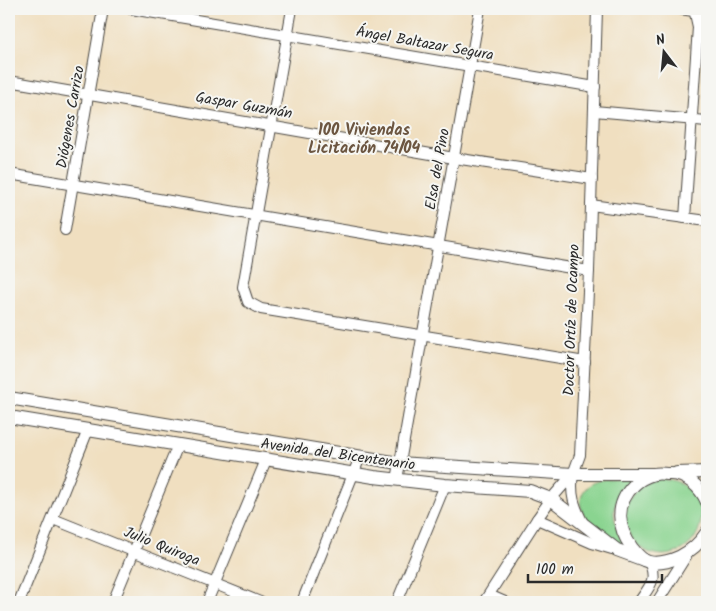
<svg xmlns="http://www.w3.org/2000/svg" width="716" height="611" font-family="Kalam,sans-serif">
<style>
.green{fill:#8ad490;stroke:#5a805e}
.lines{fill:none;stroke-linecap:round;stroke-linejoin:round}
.minor-casing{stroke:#494641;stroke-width:12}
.major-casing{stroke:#494641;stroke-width:14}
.minor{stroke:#fff;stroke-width:10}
.major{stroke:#fff;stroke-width:12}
.labels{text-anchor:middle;stroke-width:4;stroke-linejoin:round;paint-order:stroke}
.street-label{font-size:15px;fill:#2b2b2b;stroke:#f6f6f2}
.neighbourhood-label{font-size:16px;font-weight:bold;fill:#6c5641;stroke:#f6f6f2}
</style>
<rect width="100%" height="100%" fill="#f6f6f2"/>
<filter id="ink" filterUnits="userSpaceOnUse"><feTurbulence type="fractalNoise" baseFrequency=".02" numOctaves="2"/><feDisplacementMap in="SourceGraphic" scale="10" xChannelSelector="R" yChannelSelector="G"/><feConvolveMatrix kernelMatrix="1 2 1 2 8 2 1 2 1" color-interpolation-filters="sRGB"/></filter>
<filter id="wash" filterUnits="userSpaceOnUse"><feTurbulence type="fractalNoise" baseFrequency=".0096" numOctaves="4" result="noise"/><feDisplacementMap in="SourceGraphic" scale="20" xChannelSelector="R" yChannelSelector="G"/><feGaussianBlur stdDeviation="1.12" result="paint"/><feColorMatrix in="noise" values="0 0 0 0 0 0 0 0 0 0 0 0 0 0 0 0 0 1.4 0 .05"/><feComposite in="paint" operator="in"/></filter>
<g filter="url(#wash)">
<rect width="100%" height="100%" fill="#f0dfc0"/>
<g class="green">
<path d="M634 478C609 507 610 510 623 545 607 536 573 519 582 495 584 489 589 484 595 482 607 477 622 479 634 478Z"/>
<circle cx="663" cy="517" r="38"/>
</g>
</g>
<g filter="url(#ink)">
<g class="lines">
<g class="minor-casing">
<g id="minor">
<path d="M131 9 595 87"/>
<path d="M292 9 243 287 248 302 261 309 585 362"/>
<path d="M680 9 707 13"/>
<path d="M9 81 454 158 592 179"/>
<path d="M594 111 707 121"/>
<path d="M9 174 589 271"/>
<path d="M591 205 707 221"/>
<path d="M685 218 698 27 694 9"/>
<path d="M65 230 103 9"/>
<path d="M573 474C570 494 574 506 583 523"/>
<path d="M397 480 480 9"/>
<path d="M53 519 260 602"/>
<path d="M537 519 592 543 612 549"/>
<path d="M489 595 505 602"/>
<path d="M19 602 88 430"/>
<path d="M113 602 178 445"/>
<path d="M207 602 266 460"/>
<path d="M302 602 360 457"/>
<path d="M397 602 445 485"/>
<path d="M484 602 537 519 551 499 573 474 580 455 589 271 597 9"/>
<path d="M639 602C649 587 658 580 649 562"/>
<path d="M657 602 688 553"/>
</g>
</g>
<g class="major-casing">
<g id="major">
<path d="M9 398 399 463 573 474H655"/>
<path d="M9 417 374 477 445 485 530 491 551 499 617 550 644 560"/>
<path d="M677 473 707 472"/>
<path d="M707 502C701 488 686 473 669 474 664 474 659 473 654 474 647 476 639 480 634 485 615 504 617 527 632 548 636 553 642 561 649 562 659 564 670 561 679 557 691 551 700 543 707 532"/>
</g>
</g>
<use href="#minor" class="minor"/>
<use href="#major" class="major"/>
</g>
</g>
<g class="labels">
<g class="street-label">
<text transform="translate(425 43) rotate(10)" y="5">Ángel Baltazar Segura</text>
<text transform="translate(244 105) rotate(10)" y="5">Gaspar Guzmán</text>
<text transform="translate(70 117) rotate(-80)" y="5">Diógenes Carrizo</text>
<text transform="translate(437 169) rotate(-80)" y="5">Elsa del Pino</text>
<text transform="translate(571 320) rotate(-88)" y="5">Doctor Ortíz de Ocampo</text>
<text transform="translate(338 454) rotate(8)" y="5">Avenida del Bicentenario</text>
<text transform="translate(162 546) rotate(22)" y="5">Julio Quiroga</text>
</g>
<g class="neighbourhood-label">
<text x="364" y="135">100 Viviendas<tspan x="364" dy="18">Licitación 74/04</tspan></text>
</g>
</g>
<rect width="716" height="611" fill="none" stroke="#f6f6f2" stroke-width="30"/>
<g transform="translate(664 52) rotate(344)" stroke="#f6f6f2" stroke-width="4" paint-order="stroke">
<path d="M0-4L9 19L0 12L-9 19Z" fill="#2b2b2b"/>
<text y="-8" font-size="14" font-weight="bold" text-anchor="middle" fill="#2b2b2b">N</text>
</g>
<path d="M528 574v8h134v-8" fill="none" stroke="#2b2b2b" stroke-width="2.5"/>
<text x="536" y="574" font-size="15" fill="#2b2b2b" stroke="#f6f6f2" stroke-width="4" paint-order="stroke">100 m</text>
</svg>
